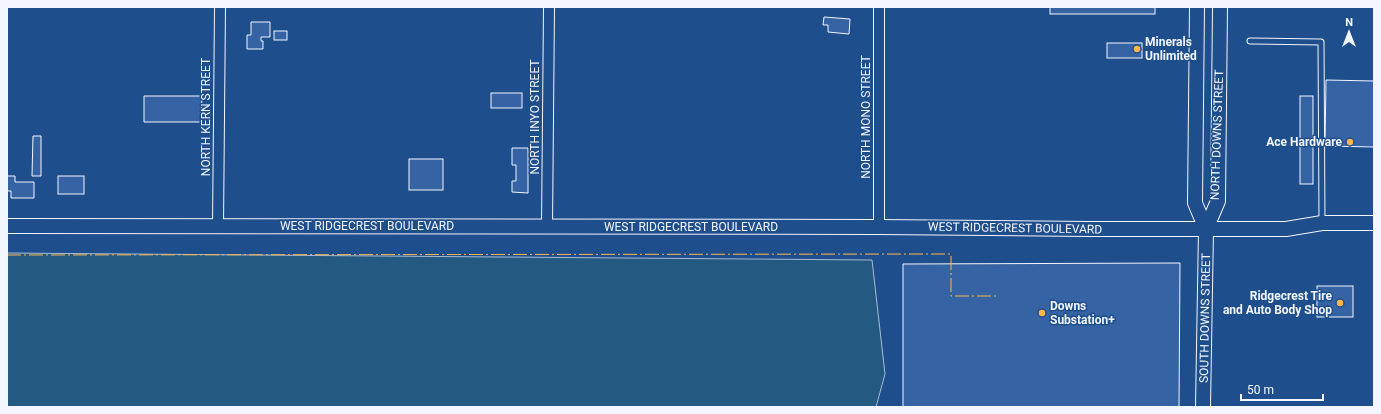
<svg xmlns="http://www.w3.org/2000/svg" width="1381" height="414" font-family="Roboto,sans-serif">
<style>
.green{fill:#245a82;stroke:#a8bbd7}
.building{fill:#3563a3;stroke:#f2f6ff}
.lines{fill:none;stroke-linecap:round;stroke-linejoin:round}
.lane-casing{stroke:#f2f6ff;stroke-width:7}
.street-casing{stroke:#f2f6ff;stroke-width:12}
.secondary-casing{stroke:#f2f6ff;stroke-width:16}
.lane{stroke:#1f4e8c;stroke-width:5}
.street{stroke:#1f4e8c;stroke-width:10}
.secondary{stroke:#1f4e8c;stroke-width:14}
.power{stroke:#ffb74d;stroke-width:1;stroke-dasharray:14 3 2 3;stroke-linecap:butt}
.poi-dot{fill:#ffb74d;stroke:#1f4e8c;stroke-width:1.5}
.labels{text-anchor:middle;stroke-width:3;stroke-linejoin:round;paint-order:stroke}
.poi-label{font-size:12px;font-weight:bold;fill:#f2f6ff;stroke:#1f4e8c;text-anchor:start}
.street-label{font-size:12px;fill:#f2f6ff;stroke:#1f4e8c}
</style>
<rect width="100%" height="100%" fill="#1f4e8c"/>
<path class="green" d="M7 253 872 260 885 374 876 407H7Z"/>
<g class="building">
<rect x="1050" y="7" width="105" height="7"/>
<path d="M824 17 850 19 849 34 828 32V25H823Z"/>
<path d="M251 22H270V37H261V41H263V49H247V35H251Z"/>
<rect x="274" y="31" width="13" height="9"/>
<rect x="1107" y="43" width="35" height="15"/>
<path d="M1326 80 1374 81V147L1325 146Z"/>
<rect x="491" y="93" width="31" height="15"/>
<path d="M144 96H202L201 122H144Z"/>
<rect x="1300" y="96" width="13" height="88"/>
<path d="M33 136H41V176H32Z"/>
<path d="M512 148H528V193L512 192V181H516V165H512Z"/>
<rect x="409" y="159" width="34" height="31"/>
<path d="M7 176H15V182H34V198H11V191H7Z"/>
<rect x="58" y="176" width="26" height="18"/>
<path d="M1180 263 1179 407H903V264Z"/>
<rect x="1317" y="286" width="36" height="31"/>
</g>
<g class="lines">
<g class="lane-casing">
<path id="lane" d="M1250 41 1321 42 1322 222"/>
</g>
<g class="street-casing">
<g id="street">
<path d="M879 7V227"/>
<path d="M218 226 220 7"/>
<path d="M547 226 549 7"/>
</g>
</g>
<g class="secondary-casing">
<g id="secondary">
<path d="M1197 7 1195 203 1206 229"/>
<path d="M7 226 879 227 1088 229H1286L1322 223H1374"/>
<path d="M1203 407 1206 229 1218 201 1220 7"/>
</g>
</g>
<use href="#lane" class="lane"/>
<use href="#street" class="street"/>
<use href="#secondary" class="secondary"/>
<path class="power" d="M7 255 951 254V296H996"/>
</g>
<g class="poi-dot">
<circle cx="1137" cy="49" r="4"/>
<circle cx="1350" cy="142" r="4"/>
<circle cx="1340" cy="303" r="4"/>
<circle cx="1042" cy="313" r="4"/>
</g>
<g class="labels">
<g class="poi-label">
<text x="1145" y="46">Minerals<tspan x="1145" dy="14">Unlimited</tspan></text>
<text x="1342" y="146" text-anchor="end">Ace Hardware</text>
<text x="1332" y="300" text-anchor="end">Ridgecrest Tire<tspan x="1332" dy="14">and Auto Body Shop</tspan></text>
<text x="1050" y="310">Downs<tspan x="1050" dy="14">Substation+</tspan></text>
</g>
<g class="street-label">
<text transform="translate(206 117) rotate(-90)" y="4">NORTH KERN STREET</text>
<text transform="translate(535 117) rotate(-90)" y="4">NORTH INYO STREET</text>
<text transform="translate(866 117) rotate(-90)" y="4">NORTH MONO STREET</text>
<text transform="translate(1217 135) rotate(-88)" y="4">NORTH DOWNS STREET</text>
<text x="367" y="230">WEST RIDGECREST BOULEVARD</text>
<text x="691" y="231">WEST RIDGECREST BOULEVARD</text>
<text transform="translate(1015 228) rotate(1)" y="4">WEST RIDGECREST BOULEVARD</text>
<text transform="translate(1205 318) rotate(-89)" y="4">SOUTH DOWNS STREET</text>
</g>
</g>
<rect width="1381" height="414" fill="none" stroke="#f2f6ff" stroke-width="16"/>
<g transform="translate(1349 32)" stroke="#1f4e8c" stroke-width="3" paint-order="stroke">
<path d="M0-3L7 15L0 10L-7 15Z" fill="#f2f6ff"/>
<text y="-6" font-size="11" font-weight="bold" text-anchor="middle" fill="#f2f6ff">N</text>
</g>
<path d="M1241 394v6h82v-6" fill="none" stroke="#f2f6ff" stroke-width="2"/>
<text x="1247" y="394" font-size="12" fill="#f2f6ff" stroke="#1f4e8c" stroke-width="3" paint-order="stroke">50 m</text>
</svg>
